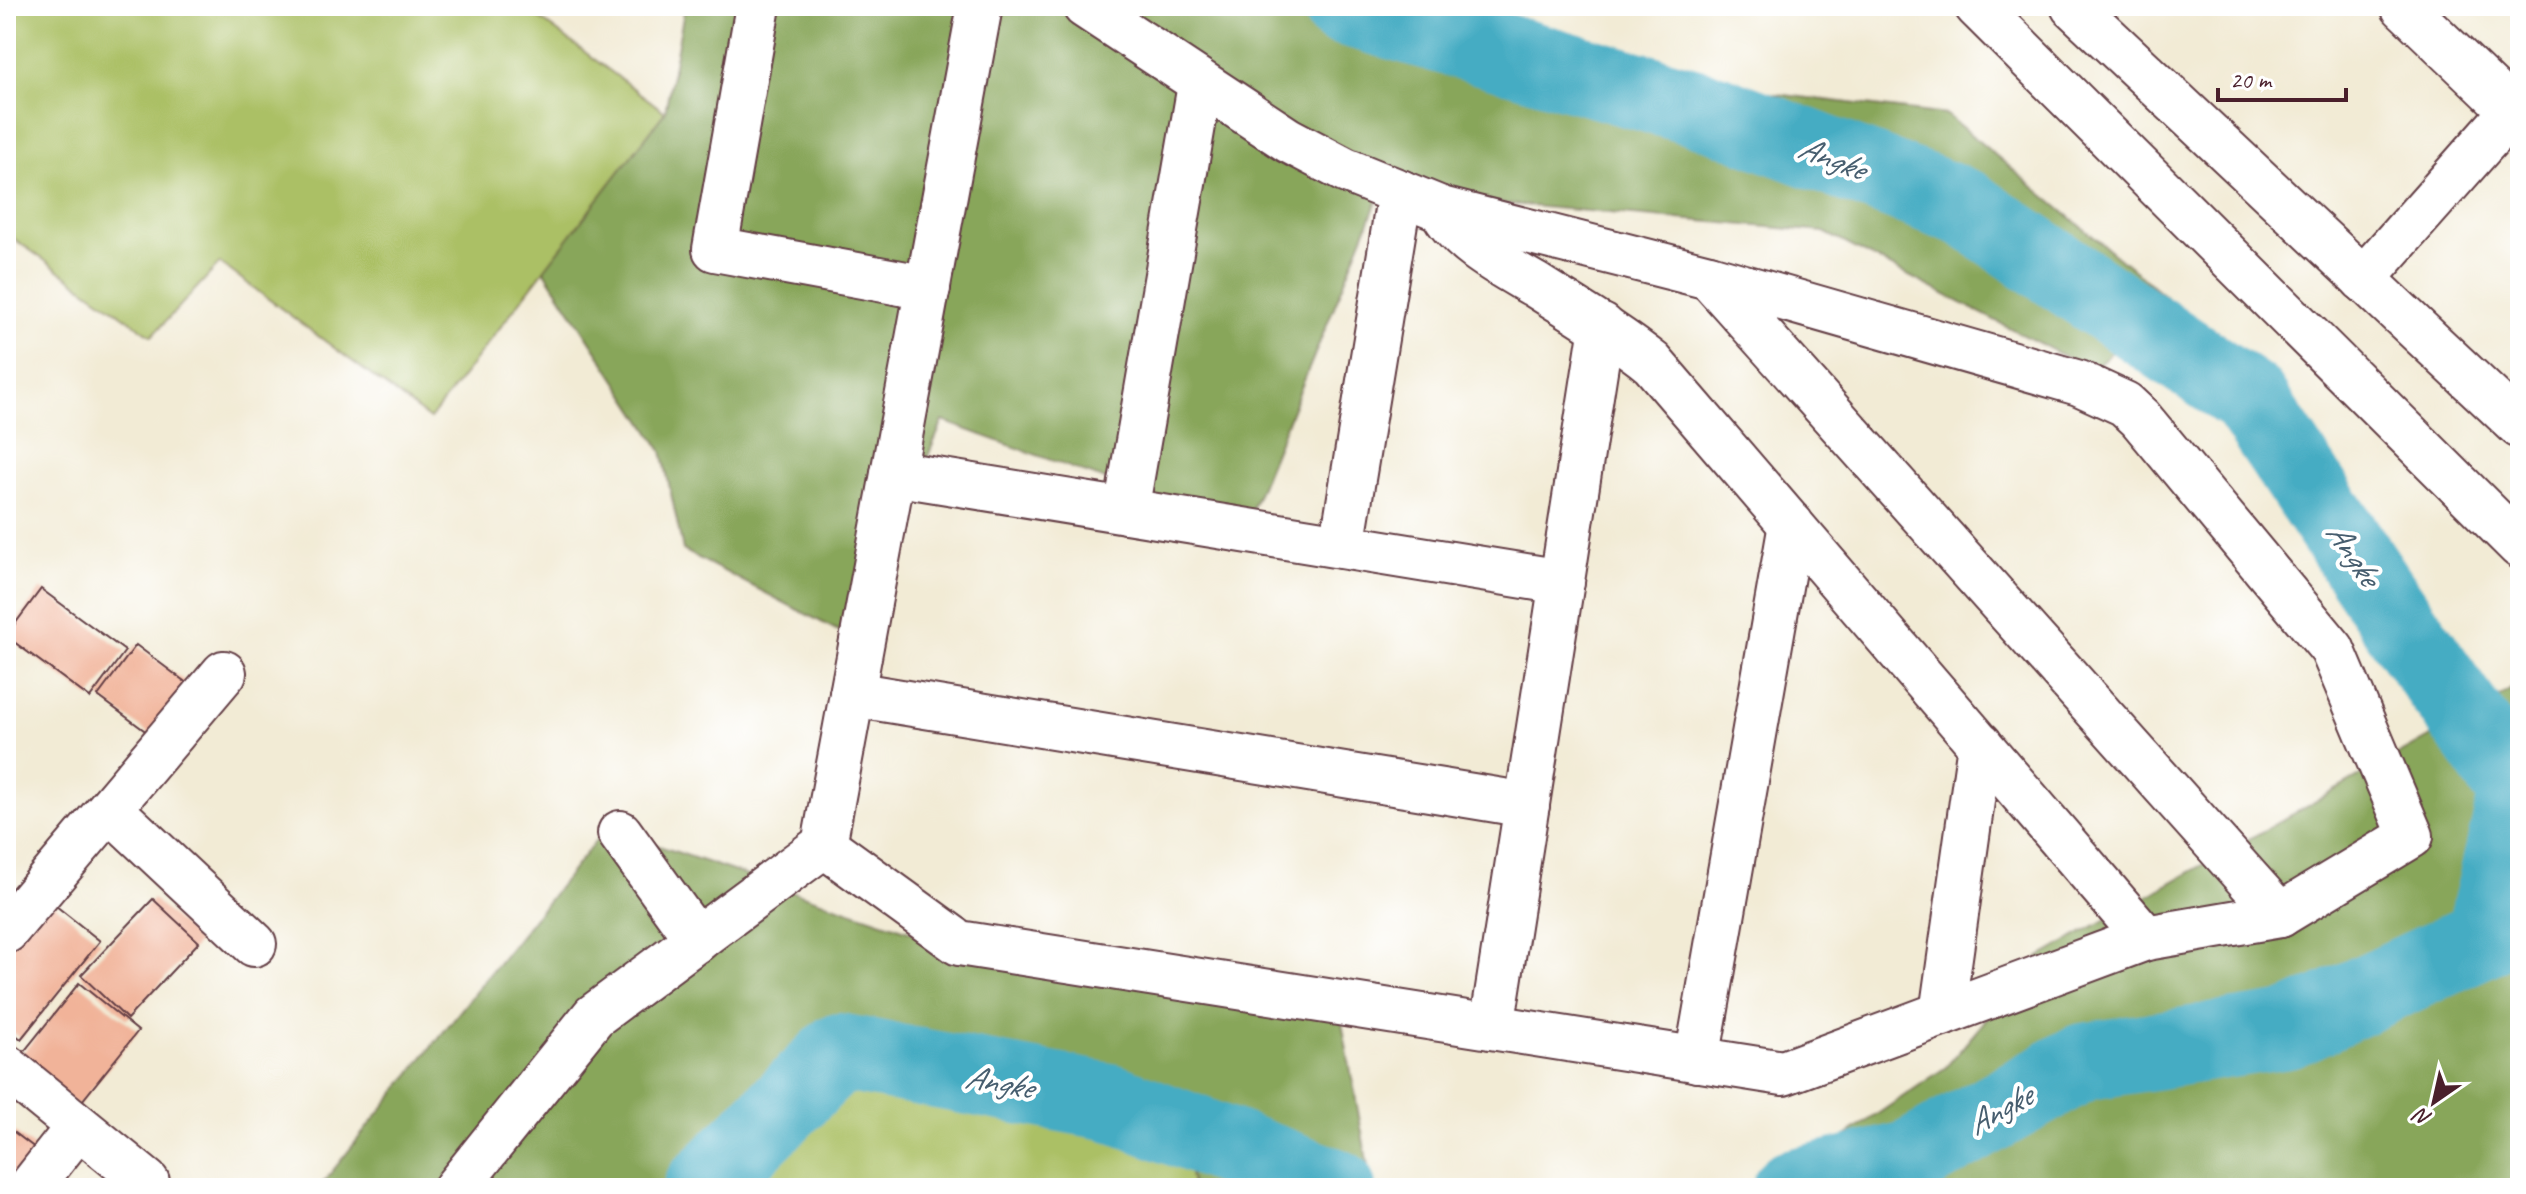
<svg xmlns="http://www.w3.org/2000/svg" width="2526" height="1194" font-family="Caveat,sans-serif">
<style>
.green{fill:#abc065;stroke:#7a7048;stroke-width:2}
.forest{fill:#88a65a;stroke:#696242;stroke-width:2}
.lines{fill:none;stroke-linecap:round;stroke-linejoin:round}
.river{stroke:#44acc3;stroke-width:78}
.building{fill:#f1b399}
.minor-casing{stroke:#633e44;stroke-width:48}
.minor{stroke:#fff;stroke-width:44}
.labels{text-anchor:middle;stroke-width:8;stroke-linejoin:round;paint-order:stroke}
.water-label{font-size:34px;font-style:italic;fill:#475e6f;stroke:#fff}
</style>
<rect width="100%" height="100%" fill="#fff"/>
<filter id="ink" filterUnits="userSpaceOnUse"><feTurbulence type="fractalNoise" baseFrequency=".0125" numOctaves="2"/><feDisplacementMap in="SourceGraphic" scale="16" xChannelSelector="R" yChannelSelector="G"/><feConvolveMatrix kernelMatrix="1 2 1 2 8 2 1 2 1" color-interpolation-filters="sRGB"/></filter>
<filter id="wash" filterUnits="userSpaceOnUse"><feTurbulence type="fractalNoise" baseFrequency=".006" numOctaves="4" result="noise"/><feDisplacementMap in="SourceGraphic" scale="32" xChannelSelector="R" yChannelSelector="G"/><feGaussianBlur stdDeviation="1.8" result="paint"/><feColorMatrix in="noise" values="0 0 0 0 0 0 0 0 0 0 0 0 0 0 0 0 0 1.4 0 .05"/><feComposite in="paint" operator="in"/></filter>
<g filter="url(#wash)">
<rect width="100%" height="100%" fill="#f2ebd5"/>
<g class="green">
<path d="M6 6H523L665 112 430 419 220 263 152 336 10 236 6 239Z"/>
<path d="M911 1059 1186 1141 1192 1188H707L783 1078Z"/>
</g>
<g class="forest">
<path d="M685 6H1413L1498 60 1947 115 2171 301 2091 370 1824 232 1474 201 1390 170 1243 530 943 421 850 637 683 550 662 451 544 270 665 112Z"/>
<path d="M2520 683V1188H2041L2034 1176 2015 1188H1770L1946 1067 2038 958 2493 701Z"/>
<path d="M606 828 927 937 1339 1006 1372 1188H1192L1186 1141 911 1059 783 1078 707 1188H319Z"/>
</g>
<g class="lines">
<g class="river">
<path d="M1341 6 1716 113 1966 208 2248 398 2395 617 2518 792 2484 938 2288 1030 2083 1062 1909 1160 1791 1188"/>
<path d="M702 1188 839 1052 1110 1102 1337 1188"/>
</g>
</g>
<g id="blocks">
<g class="building">
<path d="M41 589 125 651 90 698 6 636Z"/>
<path d="M136 645 196 690 159 741 98 696Z"/>
<path d="M41 894 100 941 21 1039 6 1027V938Z"/>
<path d="M153 899 199 942 127 1019 81 975Z"/>
<path d="M79 983 138 1031 78 1106 18 1059Z"/>
<path d="M6 1126 44 1155 19 1188H6Z"/>
</g>
</g>
</g>
<g filter="url(#ink)">
<use href="#blocks" fill-opacity="0" stroke="#633e44" stroke-width="2"/>
<g class="lines">
<g class="minor-casing">
<g id="minor">
<path d="M758 6 715 249 928 288"/>
<path d="M1977 6 2520 546"/>
<path d="M2073 6 2520 426"/>
<path d="M2403 6 2520 118"/>
<path d="M1441 209C1460 245 1503 266 1537 286 1576 311 1616 334 1652 363L2146 938"/>
<path d="M1709 277 2280 915"/>
<path d="M2363 279 2520 102"/>
<path d="M893 473 1562 582"/>
<path d="M1126 511 1200 85"/>
<path d="M1342 546 1400 192"/>
<path d="M852 694 1527 805"/>
<path d="M110 809 254 944"/>
<path d="M620 833 697 940"/>
<path d="M824 845 980 6"/>
<path d="M6 931 224 673"/>
<path d="M1942 1014 1980 744"/>
<path d="M1492 1027 1602 326"/>
<path d="M1697 1060 1791 524"/>
<path d="M6 1067 147 1182"/>
<path d="M30 1188 78 1127"/>
<path d="M456 1188 594 1016 824 845 959 943 1783 1073 2146 938 2280 915 2411 836 2332 649 2140 418 2125 404 2079 383 1709 277 1441 209 1345 170 1288 140 1085 6"/>
</g>
</g>
<use href="#minor" class="minor"/>
</g>
</g>
<g class="labels">
<g class="water-label">
<text transform="translate(1832 157) rotate(21)" y="12">Angke</text>
<text transform="translate(2354 553) rotate(56)" y="12">Angke</text>
<text transform="translate(999 1081) rotate(10)" y="12">Angke</text>
<text transform="translate(1999 1109) rotate(-29)" y="12">Angke</text>
</g>
</g>
<rect width="2526" height="1194" fill="none" stroke="#fff" stroke-width="32"/>
<g transform="translate(2434 1102) rotate(214)" stroke="#ffffff" stroke-width="6" paint-order="stroke">
<path d="M0-6L14 30L0 20L-14 30Z" fill="#4a1f2b"/>
<text y="-12" font-size="22" font-weight="bold" text-anchor="middle" fill="#4a1f2b">N</text>
</g>
<path d="M2218 88v12h128v-12" fill="none" stroke="#4a1f2b" stroke-width="4"/>
<text x="2230" y="88" font-size="24" fill="#4a1f2b" stroke="#ffffff" stroke-width="6" paint-order="stroke">20 m</text>
</svg>
